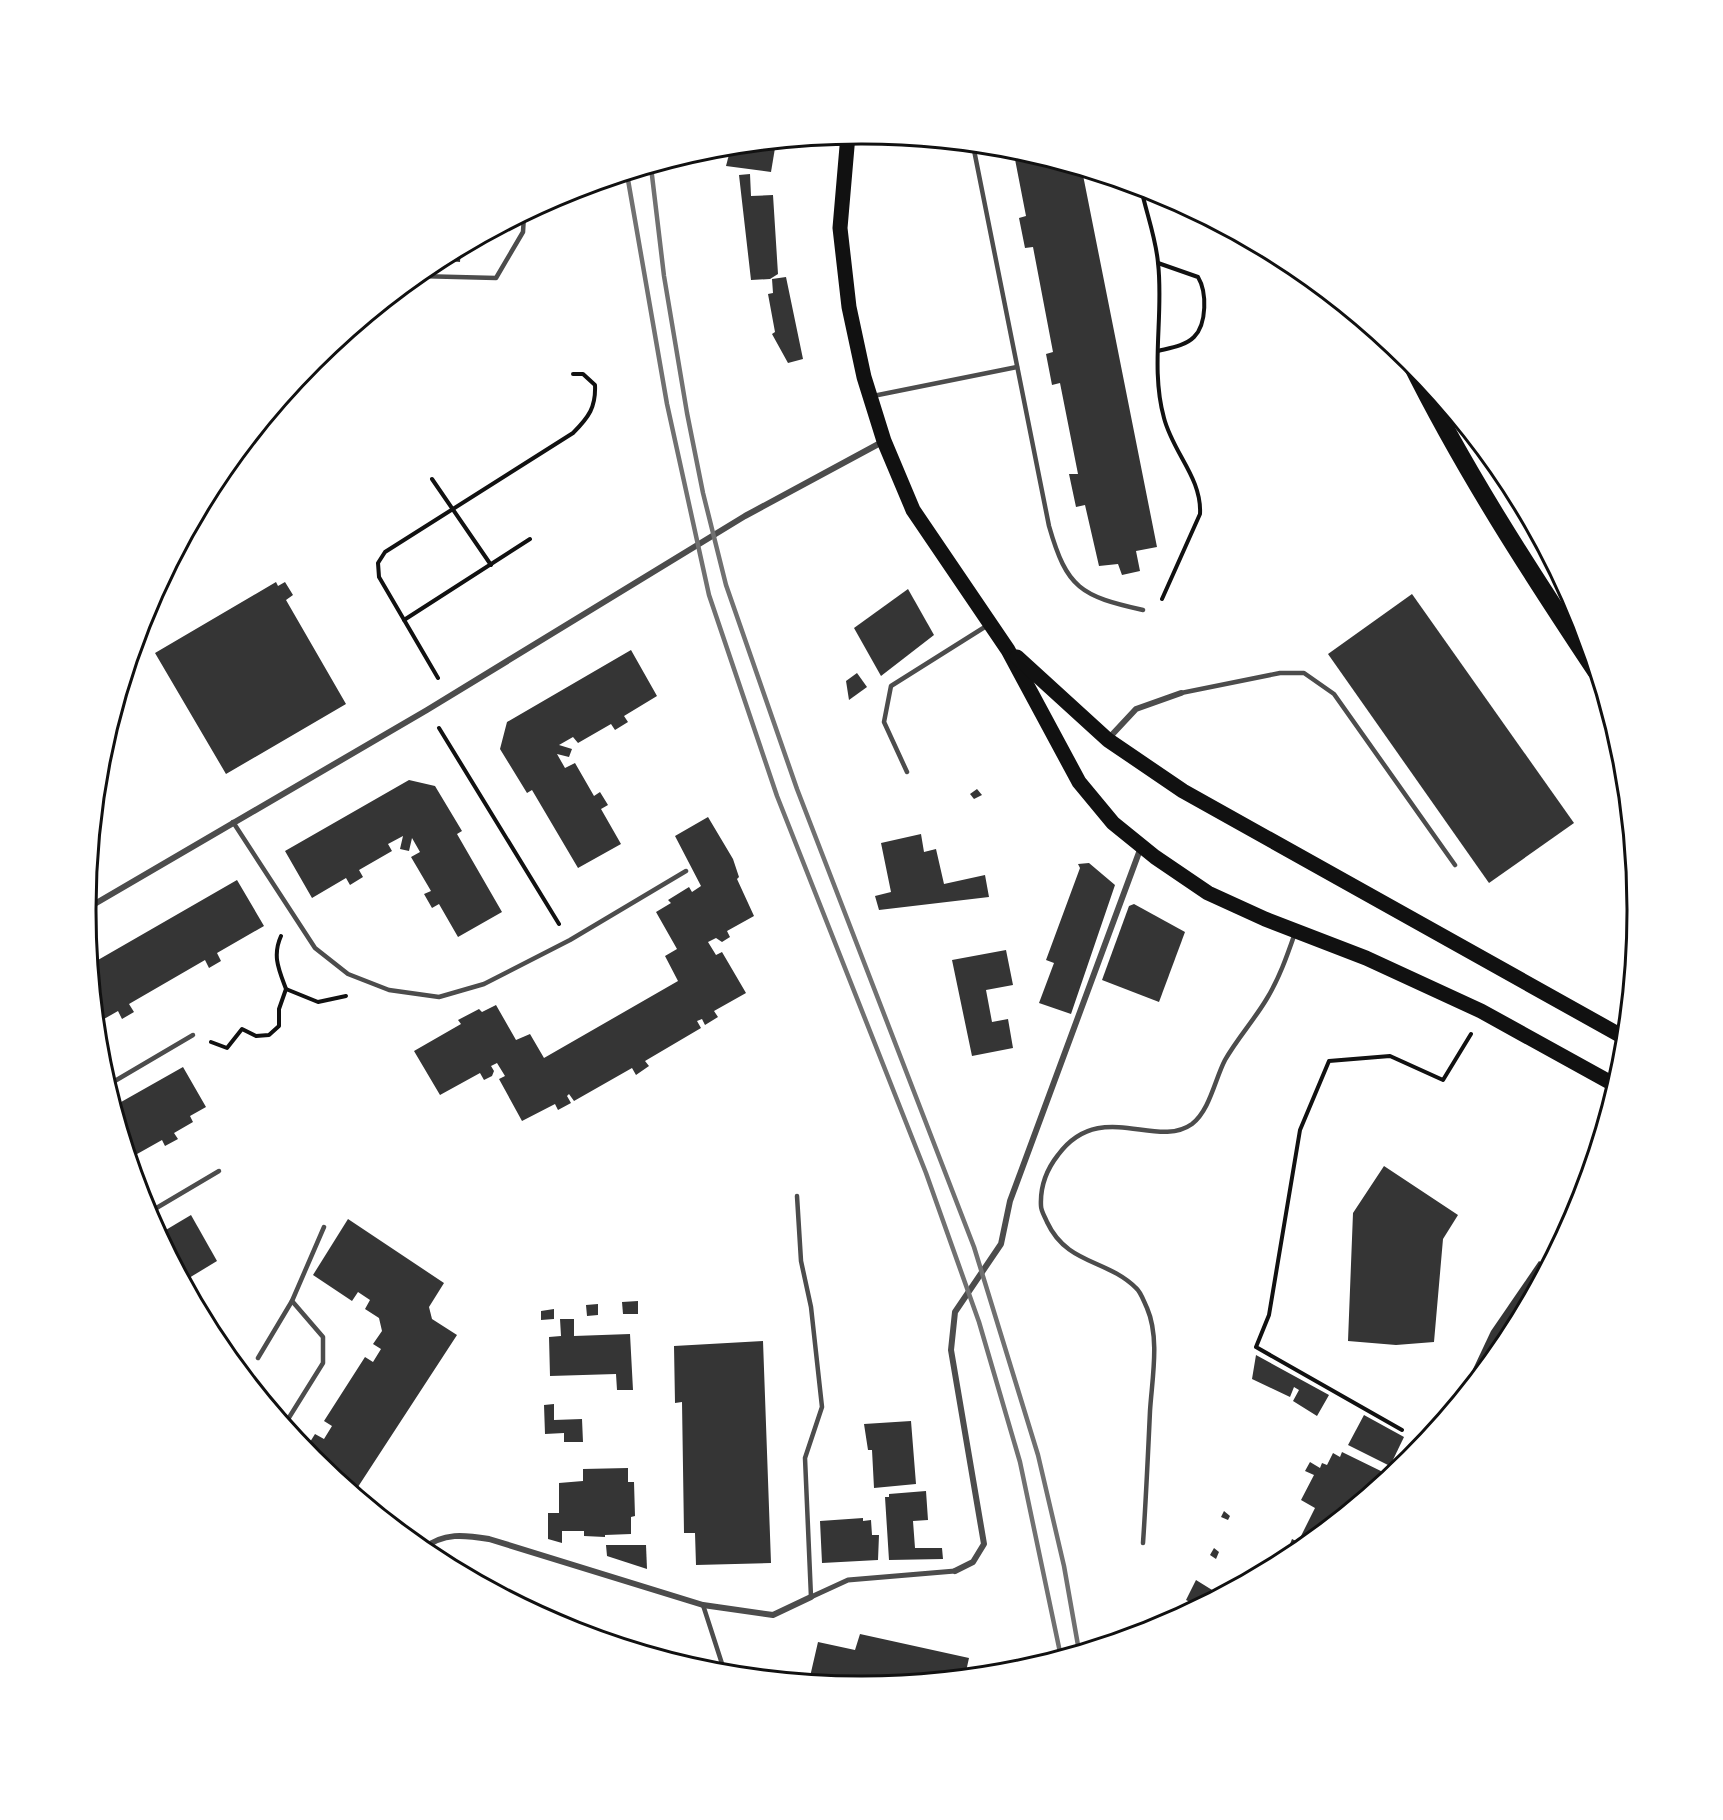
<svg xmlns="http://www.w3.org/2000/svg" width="1723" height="1820" font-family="'Fira Sans',sans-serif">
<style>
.building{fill:#353535}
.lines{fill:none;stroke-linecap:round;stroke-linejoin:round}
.path{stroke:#111;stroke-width:4}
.service{stroke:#4c4c4c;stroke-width:4.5}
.pedestrian{stroke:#4c4c4c;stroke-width:5}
.minor{stroke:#4c4c4c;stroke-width:6}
.primary{stroke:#111;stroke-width:15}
.motorway{stroke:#111;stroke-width:18}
.rail{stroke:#707070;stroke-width:4.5}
.rim{fill:none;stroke:#111;stroke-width:3}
</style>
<rect width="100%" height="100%" fill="#fff"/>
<g class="building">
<path d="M776 142 771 172 726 166 731 147Z"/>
<path d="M1013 149 1082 170 1157 547 1136 551 1140 571 1122 575 1118 564 1099 566 1085 505 1076 507 1069 474H1078L1060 383 1052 385 1046 354 1053 352 1033 247 1025 248 1019 218 1026 216Z"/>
<path d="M750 174 751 196 773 195 778 274 770 279 751 280 739 175Z"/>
<path d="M461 249 460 262 439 260Z"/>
<path d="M786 277 803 359 788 363 772 334 775 332 768 294 773 293 772 279Z"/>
<path d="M276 582 278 586 285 582 293 595 286 600 346 704 226 774 155 653Z"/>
<path d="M908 589 934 635 881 676 854 628Z"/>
<path d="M1412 594 1574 823 1489 883 1328 654Z"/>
<path d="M631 650 657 696 624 716 628 722 615 730 611 724 578 743 573 737 559 745 572 749 569 757 557 754 565 768 575 763 594 796 600 792 608 805 601 809 621 844 578 868 532 790 527 793 500 749 507 722Z"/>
<path d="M857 673 867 687 849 700 846 681Z"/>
<path d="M409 780 435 786 462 831 457 834 502 912 458 937 439 904 432 908 424 894 431 891 411 857 420 852 412 838 409 851 400 849 403 836 388 844 392 851 359 870 363 877 350 885 346 878 312 898 285 851Z"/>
<path d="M977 789 982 795 974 799 970 794Z"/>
<path d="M708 817 733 859 739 877 737 879 754 916 727 931 730 937 722 942 716 938 708 942 716 955 722 952 746 993 714 1011 718 1017 705 1025 702 1019 697 1021 701 1028 645 1061 649 1066 636 1075 632 1068 574 1101 569 1094 567 1096 571 1103 558 1110 555 1104 522 1121 499 1079 505 1076 497 1063 491 1066 494 1071 492 1076 484 1080 480 1073 440 1095 414 1051 461 1024 458 1020 479 1009 482 1012 496 1005 516 1040 530 1034 544 1058 678 981 665 956 677 949 656 912 671 903 668 900 689 887 692 892 701 886 675 836Z"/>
<path d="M921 834 924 852 936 849 944 884 985 875 989 897 879 910 875 896 891 892 881 843Z"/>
<path d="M1089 863 1115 885 1071 1014 1039 1003 1054 963 1046 960 1080 868 1078 864Z"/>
<path d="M237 880 264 926 217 953 221 961 209 968 205 960 129 1004 134 1012 122 1019 118 1011 97 1023 91 964Z"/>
<path d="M1134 904 1185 932 1159 1002 1102 980 1129 906Z"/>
<path d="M1006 950 1013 985 986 990 992 1022 1008 1019 1013 1048 972 1056 952 960Z"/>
<path d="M183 1067 206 1107 190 1116 193 1122 174 1133 178 1139 165 1146 162 1140 130 1158 114 1106Z"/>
<path d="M1384 1166 1458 1215 1443 1239 1434 1342 1396 1345 1348 1341 1353 1213Z"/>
<path d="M191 1215 217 1261 184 1281 159 1234Z"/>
<path d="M348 1219 444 1283 429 1307 432 1319 457 1335 354 1493 305 1450 315 1434 324 1439 332 1426 324 1421 365 1357 373 1362 381 1349 373 1344 382 1331 379 1318 365 1309 370 1300 358 1292 352 1301 313 1275Z"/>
<path d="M1539 1261 1547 1266 1507 1341 1458 1401 1491 1331Z"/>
<path d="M638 1301V1314H623L622 1302Z"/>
<path d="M598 1304V1315L587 1316 586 1305Z"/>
<path d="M554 1309V1319L541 1320V1311Z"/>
<path d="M560 1319H574V1336L630 1334 633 1390H617L616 1374 550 1376 549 1337 561 1336Z"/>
<path d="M763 1341 771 1563 696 1565 695 1533H684L682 1402 675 1403 674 1346Z"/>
<path d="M1256 1355 1329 1395 1317 1416 1293 1401 1299 1390 1294 1387 1290 1397 1252 1379Z"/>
<path d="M554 1404V1420L582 1419 583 1442H564V1433L545 1434 544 1405Z"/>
<path d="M1364 1415 1404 1437 1390 1466 1348 1445Z"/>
<path d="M911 1421 916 1484 874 1488 872 1450H868L864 1424Z"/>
<path d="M1342 1452 1387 1474 1382 1482 1295 1553 1288 1549 1292 1539 1298 1542 1315 1508 1301 1500 1314 1475 1305 1471 1310 1462 1320 1468 1322 1463 1327 1465 1333 1453 1340 1457Z"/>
<path d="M628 1468V1482H634L635 1516 631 1517V1534L605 1535V1537L584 1536V1531H562V1543L548 1539V1513H559V1483L583 1481V1469Z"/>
<path d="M926 1491 928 1520 913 1521 915 1548H942L943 1559 889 1560 885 1497H889V1494Z"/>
<path d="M1224 1511 1230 1516 1228 1520 1221 1517Z"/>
<path d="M863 1518V1521L871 1520 872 1535H879L878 1560 822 1563 820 1521Z"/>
<path d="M606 1545H646L647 1569 607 1556Z"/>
<path d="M1214 1548 1219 1552 1216 1559 1210 1555Z"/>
<path d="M1196 1580 1217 1593 1214 1597 1210 1595 1207 1601 1198 1606 1186 1600Z"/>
<path d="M860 1634 969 1658 965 1676 861 1686 809 1681 818 1642 855 1650Z"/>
</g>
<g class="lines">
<g class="path">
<path d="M1141 188C1146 212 1156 238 1158 263 1164 314 1150 368 1164 418 1173 453 1202 478 1200 514L1162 599"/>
<path d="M1158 351C1170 348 1185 346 1194 337 1207 324 1207 292 1198 277L1158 263"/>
<path d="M432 479 491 565"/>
<path d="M404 620 530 539"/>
<path d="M438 678 379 577 378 563 385 552 573 433C589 417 596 407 595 385L583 374H573"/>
<path d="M439 728 559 924"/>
<path d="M286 989 318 1002 346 996"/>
<path d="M211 1042 227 1048 242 1029 256 1036 269 1035 279 1026V1009L286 989C279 970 272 956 281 936"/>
<path d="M1402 1430 1256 1347 1269 1315 1300 1130 1329 1061 1390 1056 1443 1080 1471 1034"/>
</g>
<g class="service">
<path d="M973 145 1049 526C1067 589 1081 596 1143 610"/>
<path d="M417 276 496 278 523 232 524 215"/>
<path d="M873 396 1017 367"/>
<path d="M1181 693 1280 673H1304L1334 694 1455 865"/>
<path d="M907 772 884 722 891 686 988 625"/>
<path d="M233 822 315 948 348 974 389 990 439 997 484 984 570 940 686 871"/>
<path d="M108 1085 193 1035"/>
<path d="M797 1196 801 1261 811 1307 822 1407 805 1458 811 1597"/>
<path d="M148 1213 219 1171"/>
<path d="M258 1358 292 1301 324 1227"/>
<path d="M285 1424 323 1363V1337L292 1301"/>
<path d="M1143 1543C1146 1499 1148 1455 1150 1411 1152 1379 1160 1338 1147 1308 1144 1302 1141 1292 1136 1288 1107 1259 1067 1265 1047 1222 1045 1217 1041 1211 1041 1206 1040 1187 1047 1169 1058 1155 1100 1098 1156 1150 1192 1124 1210 1110 1215 1079 1225 1060 1237 1039 1254 1020 1266 1000 1279 979 1287 956 1295 933"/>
<path d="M703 1605 725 1673"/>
</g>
<path class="pedestrian" d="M811 1597 848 1580 955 1571"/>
<g class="minor">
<path d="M1108 739 1136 709 1181 693"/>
<path d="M86 909 427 710 745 516 884 441"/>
<path d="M1408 1461 1419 1439 1433 1430"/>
<path d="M423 1549C443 1532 465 1535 489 1539L703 1605 773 1615 811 1597"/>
<path d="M955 1571 973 1562 984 1544 951 1350 955 1312 1001 1244 1010 1201 1141 847"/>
</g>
<g class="primary">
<path d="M848 135 840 228 849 307 864 377 884 441 913 510 1008 650 1079 782 1113 823 1155 857 1208 893 1265 919 1366 958 1481 1011 1615 1085"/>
<path d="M1017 657 1108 740 1183 791 1625 1038"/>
</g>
<path class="motorway" d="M1410 361C1464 470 1529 570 1596 671"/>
<g class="rail">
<path d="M651 167 664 276 687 413 703 493 726 585 797 789 974 1247 1038 1455 1064 1566 1079 1651"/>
<path d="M627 174 667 404 709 595 777 796 926 1173 979 1322 1020 1462 1061 1657"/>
</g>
</g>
<path d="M0 0H1723V1820H0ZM861 144H862A765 765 0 0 1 1627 909V911A765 765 0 0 1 862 1676H861A765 765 0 0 1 96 911V909A765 765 0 0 1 861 144Z" fill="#fff" fill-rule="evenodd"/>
<path class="rim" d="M861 144H862A765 765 0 0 1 1627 909V911A765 765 0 0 1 862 1676H861A765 765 0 0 1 96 911V909A765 765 0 0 1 861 144Z"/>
</svg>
